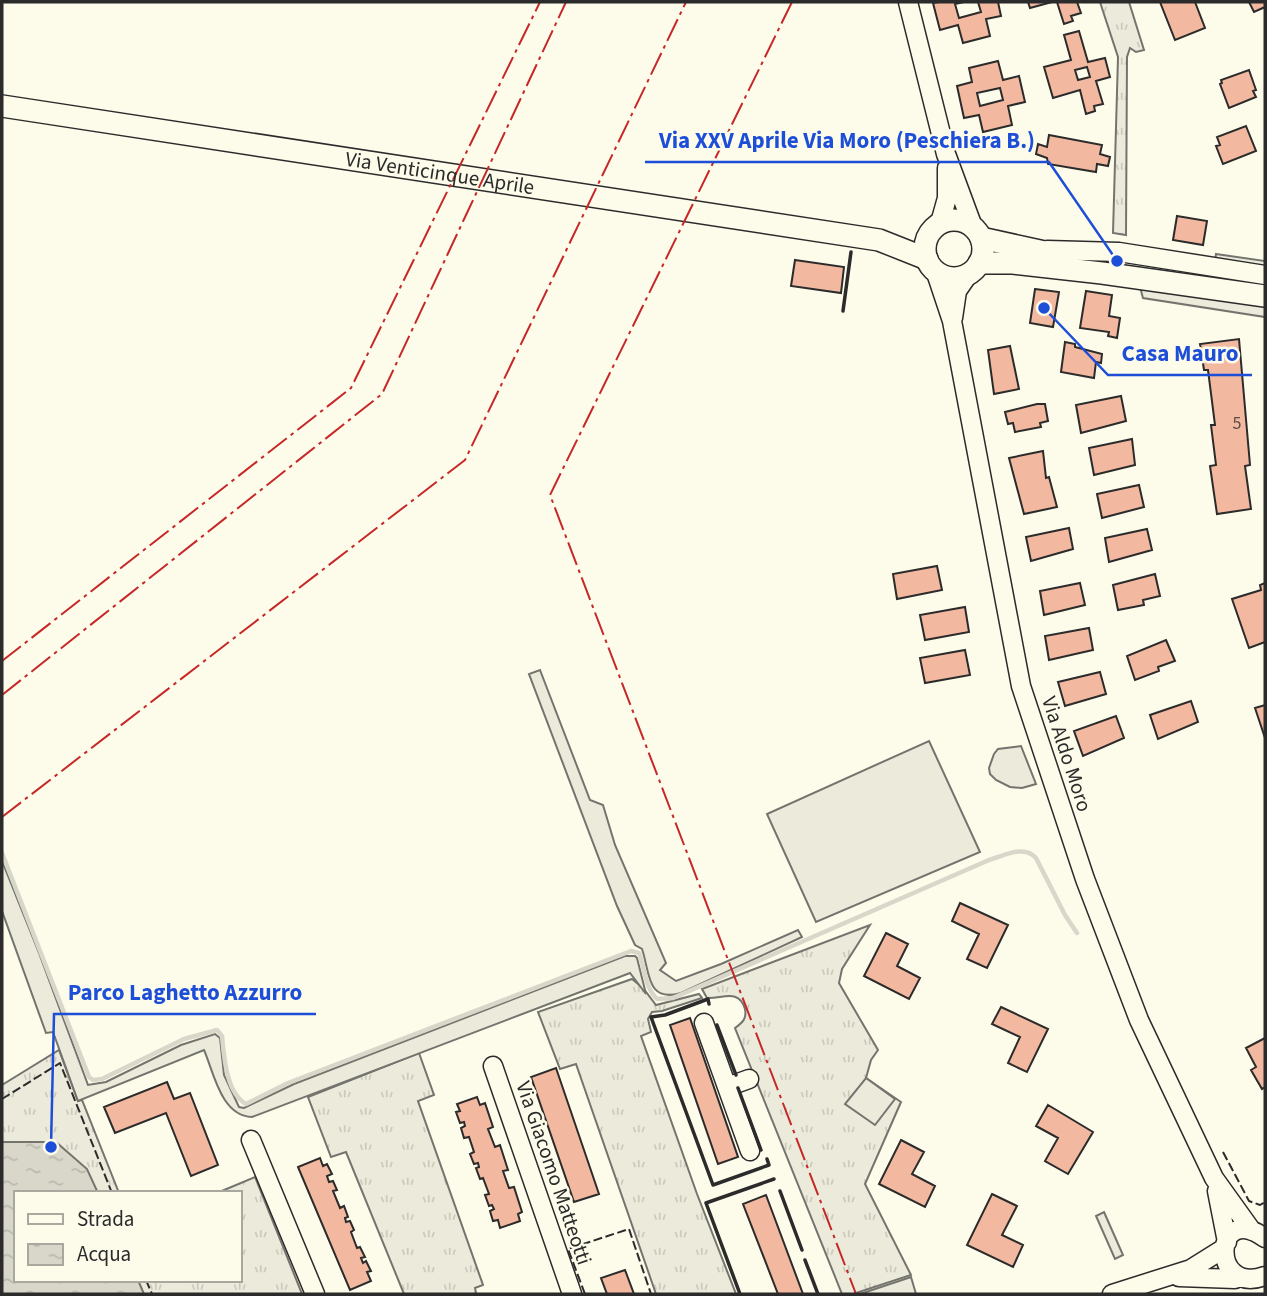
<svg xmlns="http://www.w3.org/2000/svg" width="1267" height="1296" viewBox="0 0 1267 1296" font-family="'Source Sans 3',sans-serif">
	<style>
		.grass { fill: url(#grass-tufts); stroke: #74746e; stroke-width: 2 }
		.garden { fill: #ecebdb; stroke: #74746e; stroke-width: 2 }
		.parking { fill: #eceadb; stroke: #74746e; stroke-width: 2 }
		.water { fill: url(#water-ripples); stroke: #74746e; stroke-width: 2 }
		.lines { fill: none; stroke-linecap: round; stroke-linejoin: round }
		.stream { stroke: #d8d7c9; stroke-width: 4.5 }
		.building { fill: #f2b8a0; stroke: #2b2b2b; stroke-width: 2; fill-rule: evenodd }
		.minor-casing { stroke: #2b2b2b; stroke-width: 21 }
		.major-casing { stroke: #2b2b2b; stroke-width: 24 }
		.minor { stroke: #fdfbea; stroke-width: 18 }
		.major { stroke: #fdfbea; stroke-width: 21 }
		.fence { stroke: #2b2b2b; stroke-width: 2; stroke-dasharray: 9 3.5; stroke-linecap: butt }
		.wall { stroke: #2b2b2b; stroke-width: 3.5 }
		.power { stroke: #c62828; stroke-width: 2; stroke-dasharray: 24 5 3.5 5; stroke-linecap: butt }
		.labels { text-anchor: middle; stroke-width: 5; stroke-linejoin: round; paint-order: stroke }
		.number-label { font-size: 18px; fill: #5d4e48 }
		.street-label { font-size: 21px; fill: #2b2b2b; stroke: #fdfbea }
		.leader { fill: none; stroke: #1d4ed8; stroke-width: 2.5 }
		.callout-dot { fill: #1d4ed8; stroke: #fdfbea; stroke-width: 2.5 }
		.callout-label { font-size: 23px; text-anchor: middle; font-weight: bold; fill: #1d4ed8; stroke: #fdfbea; stroke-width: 5; stroke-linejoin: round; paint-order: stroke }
	</style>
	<defs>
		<pattern id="grass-tufts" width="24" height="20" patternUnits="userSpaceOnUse" patternTransform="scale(1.75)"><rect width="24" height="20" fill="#ecebdb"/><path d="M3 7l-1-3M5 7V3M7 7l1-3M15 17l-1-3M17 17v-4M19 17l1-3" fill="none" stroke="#cbcabc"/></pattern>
		<pattern id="water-ripples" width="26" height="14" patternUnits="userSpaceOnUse" patternTransform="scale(1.75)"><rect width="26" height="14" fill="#d8d7c9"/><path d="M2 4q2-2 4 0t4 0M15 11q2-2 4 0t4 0" fill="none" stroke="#bab9ad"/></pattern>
	</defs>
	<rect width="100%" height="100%" fill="#fdfbea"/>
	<path class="grass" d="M1100,2H1129L1144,50L1136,52L1130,48L1127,57L1126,235L1113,233L1118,57Z
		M870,925L842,969L839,983L878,1050L871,1060L866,1078L901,1102L865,1184L911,1275L853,1294H842L735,1028C742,1023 747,1019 745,1009C739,988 722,999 707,998L702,989Z
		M632,979L643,988L656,1005L699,994L702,998L662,1011L652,1012L648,1019L651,1032L641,1036L697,1194L736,1294H656L576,1064L560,1069L538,1012Z
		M59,1050L78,1101L82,1100L119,1193H16V1280H240V1193H217L255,1177L302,1294H2V1085Z
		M419,1053L434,1095L418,1101L483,1285L475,1288L476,1293L474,1294H404L346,1152L331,1157L308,1097Z"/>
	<path class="garden" d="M540,670L590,800L603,805L615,845L666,963L660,970L676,981L721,964L798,930L802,937L681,993C646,1003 650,972 642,949L635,945L617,906L529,674Z
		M929,741L980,852L816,922L767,814Z
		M2,861L39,953L88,1085L106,1082L181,1045L215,1034L220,1038L224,1075L239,1107L244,1108L294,1084L625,956H635L637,958L646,994L630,973L252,1117C221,1116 214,1073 204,1050L78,1101L53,1032L46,1033L2,911Z"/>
	<path class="parking" d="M1216,254L1265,261V269L1215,262Z
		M1140,287L1265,306V317L1143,298Z
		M1021,746L1036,784L1022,788L1010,787L996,780L990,774L989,768L994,754L998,749Z
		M866,1078L895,1099L875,1125L845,1104Z
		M1104,1212L1123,1255L1115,1259L1096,1216Z
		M911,1277L916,1294H860Z"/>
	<path class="water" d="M2,1142H56L87,1169L98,1193H16V1280H138L144,1294H2Z"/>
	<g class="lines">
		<path class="stream" d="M2,853L89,1077L93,1080L102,1079L184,1039L217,1030L222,1036C224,1056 226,1093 246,1104L288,1083L631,951L639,953C645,968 644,986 657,999L673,998L989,860C1004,856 1024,844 1036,858L1065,915L1077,933"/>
	</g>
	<path class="building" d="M939,2H964L955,4L959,18L981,12L978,2H998L1001,16L986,19L990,36L963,43L958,25L940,30L933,3Z
		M1028,2H1052L1030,8Z
		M1057,2H1077L1081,13L1071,16L1073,21L1064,24Z
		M1160,2H1195L1205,28L1175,40Z
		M1249,2H1265V7L1254,12Z
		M1079,31L1088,62L1105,58L1110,77L1096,81L1103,104L1094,106L1095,111L1086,114L1080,90L1053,98L1044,67L1071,60L1064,35ZM1087,67L1090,77L1078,80L1075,70Z
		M998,61L1003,80L1019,76L1025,102L1008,106L1012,125L983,132L979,115L964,118L957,86L972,82L969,68ZM1000,88L1003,100L980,106L977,93Z
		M1249,70L1256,90L1253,91L1256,97L1229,108L1220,84L1222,83L1221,80Z
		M1246,126L1256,151L1223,164L1216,146L1220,145L1217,137Z
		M1049,135L1102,145L1100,154L1110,157L1108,166L1097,164L1096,172L1048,164L1047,158L1036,154L1038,144L1047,147Z
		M1177,216L1207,221L1203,245L1173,240Z
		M795,260L844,267L841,293L791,286Z
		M1035,289L1059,292L1053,327L1030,323Z
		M1086,291L1112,295L1109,316L1120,318L1117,338L1108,336L1109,332L1080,328Z
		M1239,339L1250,465L1245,466L1251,509L1217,514L1210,466L1216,465L1211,425H1215L1208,370H1204L1200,344Z
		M1065,342L1075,344V347L1102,354L1101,363L1096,362L1094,378L1061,372Z
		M1010,346L1019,389L994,394L988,350Z
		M1121,396L1126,421L1081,433L1076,405Z
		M1037,404H1045L1048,421L1040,423L1041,427L1015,432L1013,423L1008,424L1005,412Z
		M1132,439L1135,465L1094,475L1089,448Z
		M1043,451L1046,478L1049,477L1057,507L1024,514L1009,458Z
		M1139,485L1144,507L1102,518L1097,494Z
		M1069,528L1073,549L1031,561L1026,537Z
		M1147,529L1152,550L1109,562L1105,538Z
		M937,566L942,590L897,599L893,574Z
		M1155,574L1160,596L1143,600L1144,605L1118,610L1113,585Z
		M1080,583L1085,605L1044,615L1040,591Z
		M1265,583V642L1249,648L1232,599L1261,590L1260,585Z
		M965,607L969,632L925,640L920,615Z
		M1089,628L1093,650L1049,660L1045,636Z
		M1166,640L1175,661L1158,667L1159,671L1135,680L1127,656Z
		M965,650L970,675L925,683L920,658Z
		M1100,672L1106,694L1065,706L1058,682Z
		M1191,701L1198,722L1158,739L1150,715Z
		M1265,705V738L1255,708Z
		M1116,716L1124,738L1083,756L1074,731Z
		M960,903L1008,925L987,968L967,959L979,934L952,921Z
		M886,933L908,944L897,966L920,978L909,999L864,976Z
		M1001,1007L1048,1029L1027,1072L1008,1063L1020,1037L992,1024Z
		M690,1018L738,1157L718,1164L670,1025Z
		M1265,1038V1087L1262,1089L1251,1070L1256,1067L1246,1048Z
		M556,1068L599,1194L574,1202L531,1077Z
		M167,1082L174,1099L190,1093L218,1165L191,1176L166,1113L115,1133L104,1107Z
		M477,1097L480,1105L485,1103L493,1127L488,1129L495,1147L500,1145L508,1170L503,1171L509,1188L514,1187L522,1212L518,1214L520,1221L500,1228L498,1220L493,1221L490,1211L494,1209L492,1205L489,1206L485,1195L489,1194L483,1178L480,1179L476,1168L479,1167L478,1163L474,1164L470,1154L474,1152L469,1137L464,1138L461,1128L465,1126L464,1122L460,1123L456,1112L460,1111L457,1104Z
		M1048,1105L1093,1132L1068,1174L1045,1161L1058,1138L1036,1126Z
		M901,1140L924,1152L912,1174L935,1186L925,1207L879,1184Z
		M320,1158L323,1166L327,1164L332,1174L327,1176L329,1182L333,1181L337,1190L333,1191L340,1208L344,1206L348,1217L345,1218L346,1222L350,1221L354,1230L351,1232L357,1248L360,1247L365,1257L361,1258L363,1263L366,1261L371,1271L367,1272L371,1281L350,1290L298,1167Z
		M992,1194L1017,1206L1002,1235L1023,1245L1013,1267L967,1245Z
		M766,1195L803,1294H778L743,1204Z
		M625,1270L634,1294H607L601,1278Z"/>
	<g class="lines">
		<g class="minor-casing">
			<path id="minor" d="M908,2L946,154L973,227
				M940,223L947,198V168
				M1047,250L1119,252L1265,275
				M935,270L952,321L1021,686L1085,879L1139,1020L1214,1178L1252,1231
				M953,318L957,291L970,272
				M704,1023L750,1151
				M493,1066L572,1294
				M727,1087L749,1079
				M251,1140L315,1294
				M1217,1191L1227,1242
				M1265,1238C1213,1200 1209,1296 1265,1276
				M1179,1277L1235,1279
				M1112,1294L1191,1269L1223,1249"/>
		</g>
		<g class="major-casing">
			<g id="major">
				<path id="s1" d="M2,106L879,240L927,259"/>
				<circle cx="954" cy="249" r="29"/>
				<path d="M981,238L1040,251L1067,260"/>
				<path d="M979,263H1013L1102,273L1265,296"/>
			</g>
		</g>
		<use href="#minor" class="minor"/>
		<use href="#major" class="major"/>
		<path class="fence" d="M2,1099L60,1063L112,1193
			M1223,1152L1249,1201L1260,1205L1265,1202
			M146,1280L152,1294
			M585,1294L568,1249L629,1229L651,1294"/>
		<path class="wall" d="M843,311L851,252
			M709,1004L708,999L665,1015L651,1017L713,1185L769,1165L767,1159
			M717,1025L736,1075
			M738,1088L761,1150
			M780,1191L802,1250
			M805,1260L818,1294
			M740,1294L706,1203L774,1179"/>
		<path class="power" d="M792,2L550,495L856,1294
			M2,661L351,388L540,2
			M2,695L382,394L566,2
			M2,817L465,460L686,2"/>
	</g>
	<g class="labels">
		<g class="number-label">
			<text x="1237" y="429">5</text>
		</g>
		<g class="street-label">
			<text dy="7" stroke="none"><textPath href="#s1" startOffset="443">Via Venticinque Aprile</textPath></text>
			<text transform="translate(1067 754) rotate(72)" y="7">Via Aldo Moro</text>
			<text transform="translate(554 1173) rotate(71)" y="7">Via Giacomo Matteotti</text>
		</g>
	</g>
	<path class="leader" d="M1117 261L1049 162H645M1044 308L1108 375H1252M51 1147L54 1014H316"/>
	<g class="callout-dot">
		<circle cx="1117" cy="261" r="7"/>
		<circle cx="1044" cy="308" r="7"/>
		<circle cx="51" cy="1147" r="7"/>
	</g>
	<g class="callout-label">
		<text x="847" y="148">Via XXV Aprile Via Moro (Peschiera B.)</text>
		<text x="1180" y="361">Casa Mauro</text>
		<text x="185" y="1000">Parco Laghetto Azzurro</text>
	</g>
	<rect width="1267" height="1296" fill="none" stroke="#2b2b2b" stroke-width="7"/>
	<rect x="14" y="1191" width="228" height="91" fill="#fdfbea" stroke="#a9a89e" stroke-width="2"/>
	<rect x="28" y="1214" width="35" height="10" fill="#fdfbea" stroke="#a9a89e" stroke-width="2"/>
	<text x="77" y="1226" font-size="21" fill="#2b2b2b">Strada</text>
	<rect x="28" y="1244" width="35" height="21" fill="url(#water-ripples)" stroke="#a9a89e" stroke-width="2"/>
	<text x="77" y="1261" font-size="21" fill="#2b2b2b">Acqua</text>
</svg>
